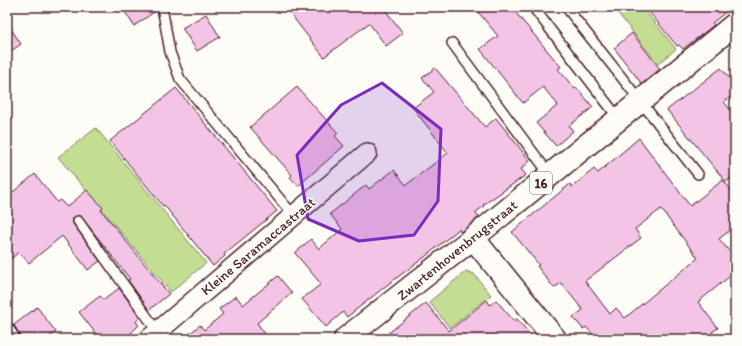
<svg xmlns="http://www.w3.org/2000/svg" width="742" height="346" viewBox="0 0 742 346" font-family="Itim,sans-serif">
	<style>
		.green { fill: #c3dd93; stroke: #867e5f }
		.building { fill: #f4c4e7; stroke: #4a1f2b; fill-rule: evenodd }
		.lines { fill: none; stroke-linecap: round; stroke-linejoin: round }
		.service-casing { stroke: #4a1f2b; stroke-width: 12 }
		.minor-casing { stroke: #4a1f2b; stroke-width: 22 }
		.secondary-casing { stroke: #4a1f2b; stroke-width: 25 }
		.primary-casing { stroke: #4a1f2b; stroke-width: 25 }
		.service { stroke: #fdfcf7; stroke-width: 9 }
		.minor { stroke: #fdfcf7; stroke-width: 19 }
		.secondary { stroke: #fdfcf7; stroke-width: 22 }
		.primary { stroke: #fdfcf7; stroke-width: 22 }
		.marked { fill: #7b2cbf; fill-opacity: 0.2; stroke: #7b2cbf; stroke-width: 3; stroke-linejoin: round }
		.labels { text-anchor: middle; stroke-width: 3; stroke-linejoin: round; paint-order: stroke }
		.shield { fill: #fdfcf7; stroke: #806168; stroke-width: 1 }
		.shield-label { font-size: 13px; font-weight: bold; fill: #4a1f2b }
		.street-label { font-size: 14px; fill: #4a1f2b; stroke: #fdfcf7 }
	</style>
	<rect width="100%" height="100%" fill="#fdfcf7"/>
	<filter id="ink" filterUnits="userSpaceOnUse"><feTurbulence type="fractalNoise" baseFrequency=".025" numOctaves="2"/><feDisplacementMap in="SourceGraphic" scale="8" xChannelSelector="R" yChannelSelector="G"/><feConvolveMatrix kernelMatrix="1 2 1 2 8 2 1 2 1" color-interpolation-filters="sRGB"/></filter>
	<g filter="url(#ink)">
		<path class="green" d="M613,7H642L676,49L658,64Z
			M96,128L206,263L171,292L58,157Z
			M466,271L474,274L491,295L450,328L429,302Z"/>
		<path class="building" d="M122,7H156L157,10L134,26Z
			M285,7H383L403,33L386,46L369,23L324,57Z
			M474,7H511L561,67L558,69L575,89L577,88L593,107L569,126L573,131L556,146L536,123L558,105L543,87L523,103L480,49L498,36Z
			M645,7H732L712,23L714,25L683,49L679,45L677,46Z
			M206,14L220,37L197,51L182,28Z
			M7,23L21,44L7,54Z
			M632,33L660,69L642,84L614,48Z
			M435,68L485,127L496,118L530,161L521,169L526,175L483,205L484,206L475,213L479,217L461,232L459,229L426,256L387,285L347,317L343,312L326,327L302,299L321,284L295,253L311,239L319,249L342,229L330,214L366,185L369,189L394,170L406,185L448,153L413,108L434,92L422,78Z
			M721,68L735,85V93L724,102L735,115V175L726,182L667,110Z
			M297,87L338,133L335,136L344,146L298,186L290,177L292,175L250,127Z
			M176,88L277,211L224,254L225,256L213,266L164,205L163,206L110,141Z
			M639,138L690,206L723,180L735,195V226L719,239L735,258V272L698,302L718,328L712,332L718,339H597L586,327L583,329L573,317L583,310L561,283L554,288L537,266L539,265L512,232L570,184L572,187L594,169L598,173ZM661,209L698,258L625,318L616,308L610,314L585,281L641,238L635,229Z
			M35,174L57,202L60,200L67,207L87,190L103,208L101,210L169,294L149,310L128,280L130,279L80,215L73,218V224L100,261L88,270L62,236L29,263L19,252L7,262V197Z
			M278,276L292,293L257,323L269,339H183L200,325L204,330L223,314L219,309L236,296L243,305Z
			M119,288L140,317L136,322L139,325L125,339H100L79,312L100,296L104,300Z
			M487,300L490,305L496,300L514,321L517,319L534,339H381L426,303L449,331Z
			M37,307L56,332L47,339H22L14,325Z"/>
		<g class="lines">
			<g class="service-casing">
				<path id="service" d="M162,7L170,52L180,79L294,216
					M533,7L619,119
					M566,7L698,174
					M452,43L550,175
					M78,221L158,332
					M7,326L16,339"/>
			</g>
			<g class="minor-casing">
				<path id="minor" d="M149,339L367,153"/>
			</g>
			<g class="secondary-casing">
				<path id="secondary" d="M473,238L555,339"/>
			</g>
			<g class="primary-casing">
				<path id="primary" d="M345,339L473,238L735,24"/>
			</g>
			<use href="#service" class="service"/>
			<use href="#minor" class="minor"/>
			<use href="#secondary" class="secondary"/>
			<use href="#primary" class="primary"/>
		</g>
	</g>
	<path class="marked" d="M382,83L441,129L438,201L414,235L359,241L308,219L297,155L341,105Z"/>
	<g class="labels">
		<rect class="shield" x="530" y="172" width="22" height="22" rx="3"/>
		<g class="shield-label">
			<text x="541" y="188">16</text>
		</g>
		<g class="street-label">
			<text transform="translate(258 246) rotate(-40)" y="5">Kleine Saramaccastraat</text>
			<text transform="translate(457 250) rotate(-39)" y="5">Zwartenhovenbrugstraat</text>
		</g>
	</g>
	<rect width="742" height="346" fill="none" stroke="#fdfcf7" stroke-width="24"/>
	<rect x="12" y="12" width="718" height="322" fill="none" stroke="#4a1f2b" stroke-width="1.5" filter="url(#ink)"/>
</svg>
